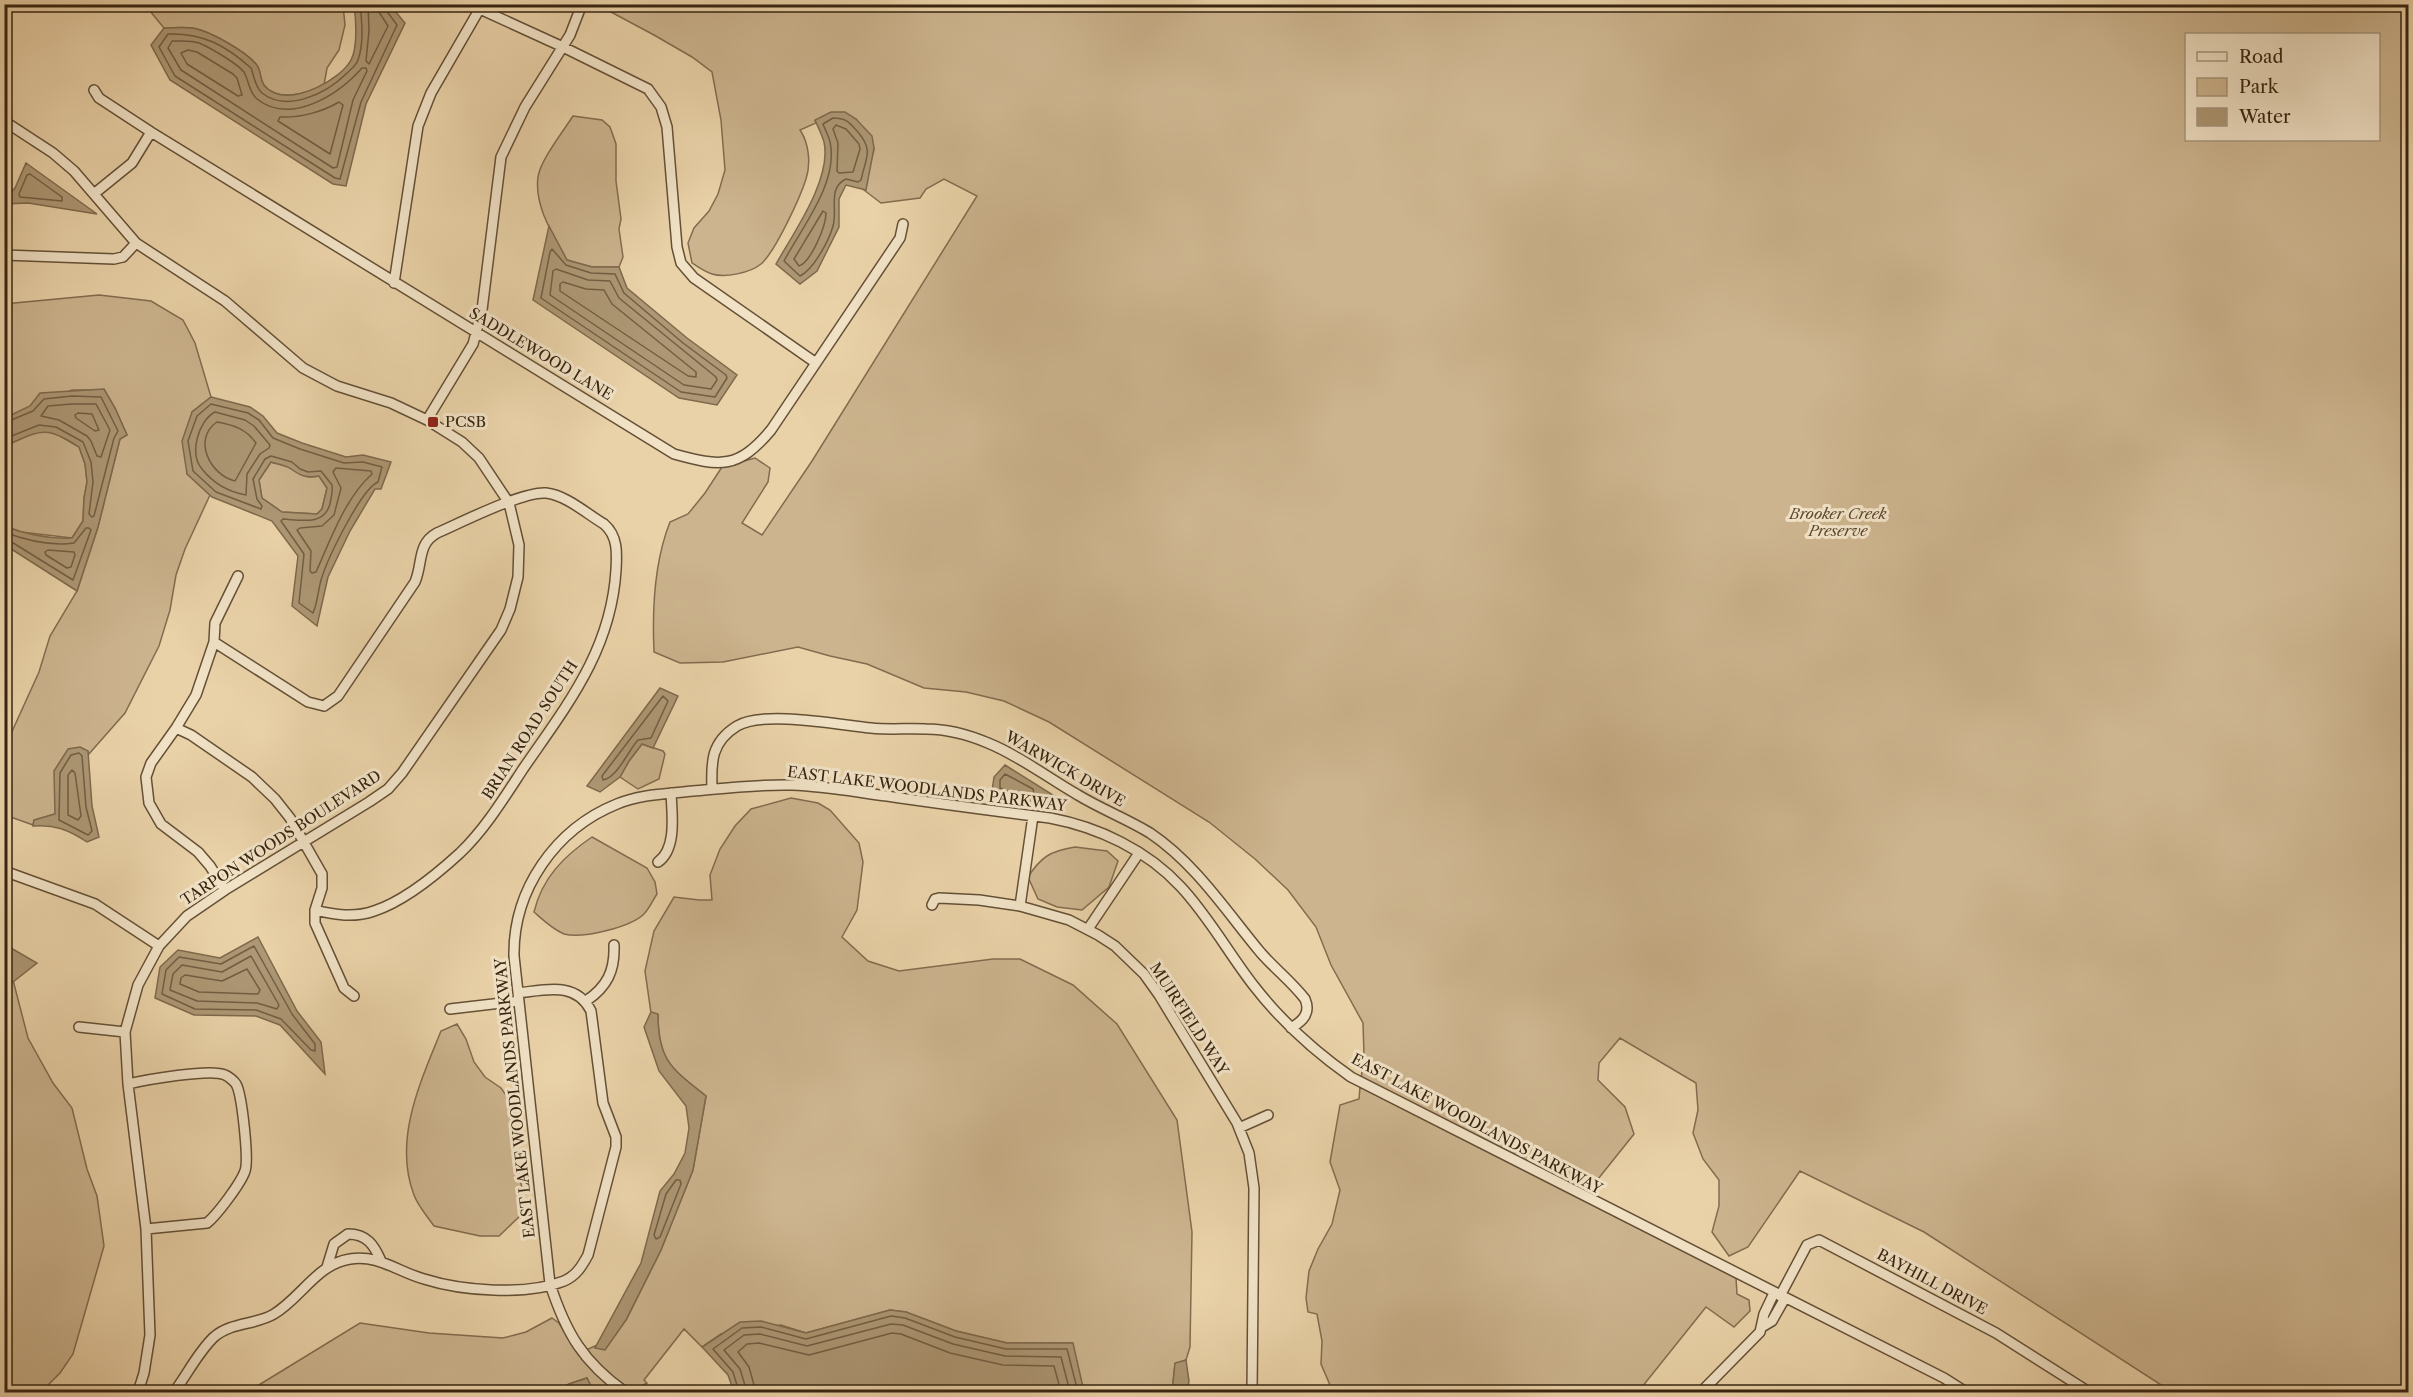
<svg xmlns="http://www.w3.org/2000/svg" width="2413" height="1397" viewBox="0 0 2413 1397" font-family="'Libre Caslon Text',serif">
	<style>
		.green { fill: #ccb48e; stroke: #826c4f; stroke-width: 1.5; fill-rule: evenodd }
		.water { fill: #ad9774; stroke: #7e694c; stroke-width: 1.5; fill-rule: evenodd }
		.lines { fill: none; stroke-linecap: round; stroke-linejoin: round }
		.shore { stroke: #725e42; stroke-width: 1.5 }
		.stream { stroke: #7e694c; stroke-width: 2 }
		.minor-casing { stroke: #645036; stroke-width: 12 }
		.minor { stroke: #f1e2c6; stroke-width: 9 }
		.poi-dot { fill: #8f2418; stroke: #f1e2c6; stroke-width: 2 }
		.labels { text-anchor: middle; stroke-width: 6; stroke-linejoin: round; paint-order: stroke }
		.street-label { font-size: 15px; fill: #372410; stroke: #f1e2c6 }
		.poi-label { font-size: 15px; fill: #372410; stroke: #f1e2c6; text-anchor: start }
		.park-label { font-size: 15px; font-style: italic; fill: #5c4830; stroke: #f1e2c6 }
	</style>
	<rect width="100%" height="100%" fill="#ead2a8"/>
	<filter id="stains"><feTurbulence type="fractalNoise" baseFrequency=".00333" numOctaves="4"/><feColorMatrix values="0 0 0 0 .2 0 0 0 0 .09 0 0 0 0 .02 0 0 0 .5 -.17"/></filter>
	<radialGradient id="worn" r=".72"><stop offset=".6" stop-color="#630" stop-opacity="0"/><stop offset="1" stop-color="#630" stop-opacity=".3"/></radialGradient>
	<path class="green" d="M596,4L2408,5V1392H2172L1924,1232L1800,1171L1748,1247L1729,1256L1712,1232L1719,1206V1180L1703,1159L1693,1133L1698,1110L1696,1083L1620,1038L1599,1063L1598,1080L1625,1107L1634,1134L1586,1194L1361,1079L1364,1056L1363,1023L1331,965L1316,927L1288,890L1255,859L1209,822L1049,722L1004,701L966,692L924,688L867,664L830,656L798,647L723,662L680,663L654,652C652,608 654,562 670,522L688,514L705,493L722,467L755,458L770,468L768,482L742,523L762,535L812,461L977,196L944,179L926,189L920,198L881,203L864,190L874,149L856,119L815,121L816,123L800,130C809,143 811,164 806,179C800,198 775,252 761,264C750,273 725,278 712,274C705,272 698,267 692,263L688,243L694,228L709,211L718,194L725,170L721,120L712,72L692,57L654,35ZM2186,34H2378V140H2186Z
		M145,5H343L345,25L339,50L327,68L324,85C309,93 276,103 264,85C260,79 260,69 256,64C245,51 209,30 192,28C183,27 173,28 164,28Z
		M573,116L602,120L610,127L616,144V181L621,219L619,229L623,257L619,267H592L567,260C553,235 534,206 538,177C540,161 564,130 573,116Z
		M99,295L151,301L183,320L195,343L211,397L192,412L187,474L210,495L185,549L176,575L170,610L159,646L125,713L88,755V751L55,814L34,820L33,825L5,815V747L39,672L50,636L77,591L98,527L120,439L127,435L115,408L104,390H72L5,418L4,304Z
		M39,431L53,432L79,447L85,464L87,482L84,498L83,521L72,538L21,532L5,526L4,446Z
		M271,462C277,464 285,465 291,468C301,475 305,479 319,476L327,488L322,509L317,514L282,512L262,498L259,480Z
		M642,744L663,751L665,754L659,779L638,789L620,777L629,761Z
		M791,798L818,803L830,810L859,843L863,862L857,910L842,937L868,961L899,971L993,959H1020L1073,985L1117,1024L1177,1120L1192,1232L1190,1347L1186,1360L1175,1364L1172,1392H1084L1072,1343H1007L956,1331L906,1312L890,1310L806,1333L781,1325L721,1334L702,1347L684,1329L644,1380L647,1383L631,1392L615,1381L586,1350L597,1345L596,1347L626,1320L661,1250L693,1170L706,1096C672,1069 658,1061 658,1015L651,1013L645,971L654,931L674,897L699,900H712L710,875L720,849L735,826L751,809Z
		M592,837L647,868L655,882L657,894C653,900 649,909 644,914C631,927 582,939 564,934C552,929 543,920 534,912C542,878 564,856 592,837Z
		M1075,847L1107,851L1118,861L1109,887L1082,910L1057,907L1038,899L1028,877C1041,857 1050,851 1075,847Z
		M4,971L13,980L28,1038L53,1083L72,1108L87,1169L97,1196L104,1246L73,1354L60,1373L41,1392H5Z
		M457,1024L466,1039L474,1062L485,1077L501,1088L514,1107L511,1137L522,1188L521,1215L499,1236H480L434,1226C427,1216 418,1206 414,1195C393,1140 420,1083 441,1031Z
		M1360,1087L1736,1278L1737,1294L1749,1300L1750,1311L1734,1327L1706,1307L1638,1392H1333L1321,1364L1322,1341L1317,1314L1308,1312L1306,1298L1309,1271L1318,1249L1332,1224L1340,1190L1330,1162L1340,1105L1359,1099Z
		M552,1318L559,1323L578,1354L619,1392H588L590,1384L587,1378L569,1384L554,1392H238L254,1388L360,1323L429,1333L503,1338L526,1332Z"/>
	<path class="water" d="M354,5H390L405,23L366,104L346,186L333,184L170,80L151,45L164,28C173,28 183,27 192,28C208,30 245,51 256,64C265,75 255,84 275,93C297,102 340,80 351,60C358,47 356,19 354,5Z
		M831,112H845L856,119L872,136L874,148L866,190L846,185L839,199V227L817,271L800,284L776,264C794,232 832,179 824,142C822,135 818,127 815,120Z
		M26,163L97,214L28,203L5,204V198L15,188Z
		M549,226L567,260L592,267H619L627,288L687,338L737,375L717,405L679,398L533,300Z
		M104,389L115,408L127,435L120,439L98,527L77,591L5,545L4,526C25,534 50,539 72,538L83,521L84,498L87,482L85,464L79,447C45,424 39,431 5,446V418L30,406L40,393Z
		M211,397L250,407L263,416L277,433L302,443L346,457L363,455L391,462L381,489H375L350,531L328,577L317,626L292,606L298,556L272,521L212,497L187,474L182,441L192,412ZM271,462C277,464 286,465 291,469C301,476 306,478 319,476L327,488L322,509L317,514L282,512L262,498L259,480Z
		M660,688L678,696L653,748L642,744L629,761L620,777L600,792L587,786Z
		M80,747L88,751L92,806L99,837L87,842C69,830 54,824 33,826L34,820L55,814L54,771L68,749Z
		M1005,765L1064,802L1017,801L992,791L994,777Z
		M258,937L297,1011L321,1042L325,1074L280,1025L256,1016L194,1015L155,998L160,967L178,950L220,958Z
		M4,944L37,963L13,982L5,971Z
		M651,1012L658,1014C658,1061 672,1069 706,1096L693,1170L661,1250L626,1320L605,1350L595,1348L641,1263L660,1191L674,1174L685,1153L689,1128L686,1106L659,1071L644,1027Z
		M890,1310L906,1312L956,1331L1007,1343H1073L1084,1392H734L728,1375L702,1347L740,1322L761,1321L806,1333Z
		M1186,1360L1189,1381L1187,1392H1172L1175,1363Z
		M587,1378L590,1384L588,1392H554L569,1384Z"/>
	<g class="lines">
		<path class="shore" d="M360,4C362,22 364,43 358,60C356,66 350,70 346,74C327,93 287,113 262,93C255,87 254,76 251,68C225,45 203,33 168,34L159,47L175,76L335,178L340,179L361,102L397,25L386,10L385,4
			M368,4L369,31L366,61L369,64L388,26L379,12L378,4
			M172,41C181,41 191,40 199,43C209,47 242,66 245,74C249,82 249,92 257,99C291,126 339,94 362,68H366L367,71L353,100L337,167L333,168L181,70L168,48Z
			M188,50L197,52L233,74L237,78L242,95L238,96L187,64L181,53Z
			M339,102L343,105L330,154L278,121L280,117C300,118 322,112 339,102Z
			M833,118C846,118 849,122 857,131C874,150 866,157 861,180L858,182L846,179C827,188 838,210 833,226C829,241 813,270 800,276L784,261C802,227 839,182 830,142C829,136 825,130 823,124Z
			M836,125L846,129L859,144L860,149L853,172L839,173L837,171L838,143L833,129Z
			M30,174L62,197V201L20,197L19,194L27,175Z
			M823,211L826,213C826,226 811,262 799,266L794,259Z
			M552,249L566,265L591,273L615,274L624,293L683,343L726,375L727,378L715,397L681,392L541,298L550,252Z
			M556,269L588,280L610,281L619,298L716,377L717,380L711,389L684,385L550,295L553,271Z
			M563,282L586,289L604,290L612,304L696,372V377L688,376L560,291V284Z
			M72,404H96L110,430L101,457L97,456L91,441L87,436L59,420L41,416L48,406Z
			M211,404L248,413L259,420L273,438L300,449L344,463L363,462L382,467L378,482C361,489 328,558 322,577C318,588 318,602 313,613L299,603L304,554L281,521L283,519C301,520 324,526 330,504C331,498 333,492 332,485L321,471L308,472L300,469L292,462L271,456L265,459L253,479L257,499L262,506L261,509L216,492L193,471L188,441L197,416Z
			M215,412L245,420L254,426L270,445L269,448L260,454L247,474L246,495C229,492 213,483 202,469C189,454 198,421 215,412Z
			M78,413L92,414L99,430L95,431L76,418L75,415Z
			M217,422C234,425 246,429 256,443L235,481C210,475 192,439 217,422Z
			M4,423L33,411L44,399L72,396L101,397L118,431L114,438L94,516L92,517L89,514L93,482L91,462L83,442L56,427L39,425L4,439
			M336,468L371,471L372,474C345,498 331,539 316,572L312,573L310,571L311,551L297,530L300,528L322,526L334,515L341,488L333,472Z
			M4,532C25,540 52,546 74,543L86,528H89L91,530L73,580L10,541L4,540
			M48,550L74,552L75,555L71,567L67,568L46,555L45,552Z
			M663,696L668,701L651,738L638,740C628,751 617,778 603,780L602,776Z
			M79,753L82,756L86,807L92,831L88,835L59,820L60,773L71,755Z
			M72,770L75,773L81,816L78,820L68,815V775Z
			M1005,774L1033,789L1034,794L1018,795L1000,788V780Z
			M254,946L292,1014L315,1044V1051L311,1050L281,1019L256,1010L195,1009L162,994L166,970L179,957L221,964Z
			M251,956L279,1005L277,1009L257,1003L197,1001L170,990L173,974L182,965L222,972Z
			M247,969L260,990L258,994L199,992L180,984L181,978L185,975L222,981Z
			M676,1180H680L681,1184L660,1237L656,1239L654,1235L666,1194Z
			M739,1392L733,1372L713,1349L742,1328L761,1327L806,1339L891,1316L905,1318L955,1337L1006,1349H1067L1078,1392
			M747,1392L740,1369L724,1350L744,1335L760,1334L807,1346L891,1324L903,1325L953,1344L1005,1356L1061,1357L1070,1392
			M756,1392L749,1367L738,1352L747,1344L759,1343L809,1355L892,1333L901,1334L950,1353L1003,1365L1054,1366L1061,1392"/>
		<path class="stream" d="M4,1198L9,1212L5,1223L8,1229L4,1266
			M4,1319L11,1329L4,1340
			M4,1381L7,1392"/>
		<g class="minor-casing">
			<path id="minor" d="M469,4L563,47L648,89L661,107L667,127L677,247L681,263L694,278L816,363
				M4,29H5
				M94,90L99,98L151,132L674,454C721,467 738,469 771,430L900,238L903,224
				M4,121L53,153L74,171L136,243L225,301L303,368L337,386L391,403L427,420L462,442L479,458L509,503L519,545L518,577L510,609L501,630L402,773L388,789L369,802L225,890L187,916L159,946L138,985L125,1032L128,1084L146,1229L150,1335L144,1373L138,1392
				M95,193L132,163L151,132
				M4,255L114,259L123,257L136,243
				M394,283L418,126L431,93L479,10
				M427,420L473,344L482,310L501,157L525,107L570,35L582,4
				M214,642L308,702L324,706L338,696L415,582C423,563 417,544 437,533C460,523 523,491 546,493C566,495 587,514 604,524C618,536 617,553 616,570C611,651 567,705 523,769C504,798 485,829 460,853C436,875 405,901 374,911C354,918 335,915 315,910
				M176,728L191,735L252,777L275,799L290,818L322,874V888L315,910V923L344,988L354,996
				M712,789C711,762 711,742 737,726C763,710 840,725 871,728C889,730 908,728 926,729C946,729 969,735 988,743C1020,756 1048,778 1078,795C1101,809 1127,819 1150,833C1196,864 1226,911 1261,953C1275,969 1292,982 1305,999C1311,1013 1303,1021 1291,1028
				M658,862C677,849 672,814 671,793
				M4,871L95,904L159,946
				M225,890L210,866L198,852L161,824L149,803L146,777L151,763L176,728L196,695L214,642L215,623L238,576
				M932,905L935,899L939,898L979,900L1020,906L1069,920L1098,935L1115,946L1144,974L1159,995L1237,1123L1249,1153L1254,1188L1252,1392
				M1020,906L1033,816
				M1088,929L1139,853
				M586,1001C607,987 615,971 614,945
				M450,1009L519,1001
				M79,1027L125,1032
				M128,1084C145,1080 211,1068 225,1075C228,1076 234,1081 236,1084C242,1094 249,1160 245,1171C241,1183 217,1215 207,1223L146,1229
				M1239,1128L1268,1115
				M327,1267L334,1244L348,1234C367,1234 374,1245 381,1261
				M1780,1296L1807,1245L1819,1240L1996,1333L2089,1392
				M1762,1327L1772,1321L1785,1298
				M174,1392C187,1375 198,1352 214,1337C231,1322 256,1325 274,1314C301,1298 317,1264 350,1259C378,1254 398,1272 424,1279C462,1291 526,1296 564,1281C576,1276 582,1266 588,1255L616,1147V1137L603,1103L591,1011C576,981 546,990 518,993
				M625,1392C583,1362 566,1333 550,1284L514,956C513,890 555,829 617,804C641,794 667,794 693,791C726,788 759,784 792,785C824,786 856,792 887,796C941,804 995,811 1050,818C1098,827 1147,850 1181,887C1209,917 1229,954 1254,986C1282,1022 1314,1051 1351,1077L1944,1378L1966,1392
				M1701,1392L1760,1332L1764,1314L1774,1293"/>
		</g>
		<use href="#minor" class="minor"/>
	</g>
	<rect class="poi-dot" x="427" y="416" width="12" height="12" rx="3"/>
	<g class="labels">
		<g class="street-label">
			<text transform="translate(541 354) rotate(31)" y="5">SADDLEWOOD LANE</text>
			<text transform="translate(530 730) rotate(-57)" y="5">BRIAN ROAD SOUTH</text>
			<text transform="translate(1065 769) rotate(30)" y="5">WARWICK DRIVE</text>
			<text transform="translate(927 789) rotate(7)" y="5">EAST LAKE WOODLANDS PARKWAY</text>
			<text transform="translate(281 838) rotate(-33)" y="5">TARPON WOODS BOULEVARD</text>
			<text transform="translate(1189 1019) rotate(57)" y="5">MUIRFIELD WAY</text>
			<text transform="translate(515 1098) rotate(-96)" y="5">EAST LAKE WOODLANDS PARKWAY</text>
			<text transform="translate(1477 1124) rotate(28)" y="5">EAST LAKE WOODLANDS PARKWAY</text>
			<text transform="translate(1932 1282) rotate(28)" y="5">BAYHILL DRIVE</text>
		</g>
		<g class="poi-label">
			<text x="445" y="427">PCSB</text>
		</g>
		<g class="park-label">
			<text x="1838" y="519">Brooker Creek<tspan x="1838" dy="17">Preserve</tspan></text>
		</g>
	</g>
	<rect width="2413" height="1397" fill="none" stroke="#ead2a8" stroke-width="24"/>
	<rect x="6" y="6" width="2401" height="1385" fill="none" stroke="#372410" stroke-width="3"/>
	<rect x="12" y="12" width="2389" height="1373" fill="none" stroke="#372410" stroke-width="1.5"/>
	<rect x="2185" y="33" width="195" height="108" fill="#f1e2c6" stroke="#a7967d" stroke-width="1.5"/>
	<rect x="2197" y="52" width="30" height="9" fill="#f1e2c6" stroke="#a7967d" stroke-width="1.5"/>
	<text x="2239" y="63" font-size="18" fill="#372410">Road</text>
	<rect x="2197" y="78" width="30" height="18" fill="#ccb48e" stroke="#a7967d" stroke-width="1.5"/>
	<text x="2239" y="93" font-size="18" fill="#372410">Park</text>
	<rect x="2197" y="108" width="30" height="18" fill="#ad9774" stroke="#a7967d" stroke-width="1.5"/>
	<text x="2239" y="123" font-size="18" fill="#372410">Water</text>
	<rect width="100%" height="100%" filter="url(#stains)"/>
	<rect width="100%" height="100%" fill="url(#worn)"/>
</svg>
